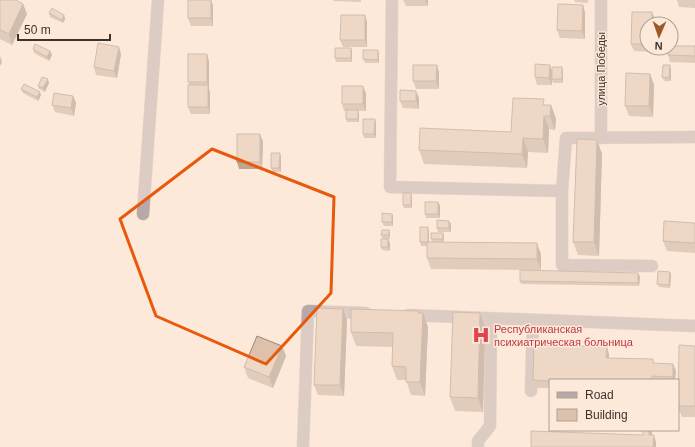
<svg xmlns="http://www.w3.org/2000/svg" width="695" height="447" viewBox="0 0 695 447" font-family="Helvetica,sans-serif">
	<style>
		.lines { fill: none; stroke-linecap: round; stroke-linejoin: round }
		.minor-casing { stroke: #d7c5b7; stroke-width: 13 }
		.minor { stroke: #b7a9a7; stroke-width: 12 }
		.wall { fill: #bfa692 }
		.shaded-wall { fill: #9b8777 }
		.building { fill: #dec1aa; stroke: #9b8777 }
		.marked { fill: none; stroke: #e8590c; stroke-width: 3; stroke-linejoin: round }
		.labels { text-anchor: middle; stroke-width: 3; stroke-linejoin: round; paint-order: stroke }
		.street-label { font-size: 11px; fill: #3d332c; stroke: #fde9da }
		.health-label { font-size: 11px; fill: #be3a42; stroke: #fde9da; text-anchor: start }
	</style>
	<rect width="100%" height="100%" fill="#fde9da"/>
	<g class="lines">
		<g class="minor-casing">
			<path id="minor" d="M392,0L390,187L562,191L566,138L695,137
				M601,138V0
				M562,191V265L652,266
				M143,214L158,0
				M408,315L695,326
				M531,391L533,320
				M303,447L308,311L366,313
				M478,447V441L490,426L491,318"/>
		</g>
		<use href="#minor" class="minor"/>
	</g>
	<path class="wall" d="M0,0L23,4L27,14L12,45L0,39Z
		M333,0H361V2L334,1Z
		M403,0H428V6H406Z
		M574,0H588V3L575,2Z
		M677,0H695V8L679,7Z
		M213,5V26H191L188,18Z
		M583,5L585,13V39L560,38L557,30Z
		M652,12L655,20L647,24V48H654V52L634,51L631,44Z
		M49,13L64,15L65,19L63,23L50,17Z
		M365,15L367,22V47H343L340,40Z
		M695,46V63L670,62L668,55Z
		M351,48L352,51V62H336L335,58Z
		M33,49L50,51L52,55L49,61L34,53Z
		M121,54L117,78L96,75L94,67Z
		M379,54V63H365L363,59Z
		M209,61V89L210,93V114H191L188,107L189,85L188,82Z
		M550,65L552,71H563V83H553L552,80V85H537L535,77Z
		M671,69V81H664L662,77Z
		M439,72V89H416L413,81Z
		M650,74L654,85L653,117L629,116L625,106Z
		M49,83L45,92L39,89L38,86Z
		M21,89L41,95L38,101L23,93Z
		M366,93V111H358L359,114V122H347L346,119V111H344L342,104Z
		M73,96L76,103L74,116L55,112L52,105Z
		M419,98V109L403,108L400,101Z
		M546,105H551L556,119L555,130L549,129L548,153L528,152L527,168L424,164L419,150L511,132Z
		M376,123V138H364L363,134Z
		M597,140L602,154L599,256L578,255L573,242Z
		M263,141L262,169H239L237,162Z
		M281,157V172H272L271,168Z
		M411,193L412,197V208H404L403,205Z
		M438,202L440,206V218H426L425,214Z
		M392,214L393,217V226H384L382,222Z
		M695,223V253L667,251L663,241Z
		M451,224V232H438L437,228Z
		M389,230L390,234V239H383L381,235Z
		M429,231V242H432L431,239L443,233L444,236V243L541,254V270L431,269L427,258V246H421L420,242Z
		M390,243V251L382,250L381,247Z
		M670,272L671,275L670,288L659,287L657,284Z
		M638,273L640,277L639,286L521,284L520,281Z
		M419,313L428,327L425,396L411,395L406,380H397L392,366V347L356,346L351,332Z
		M480,313L485,327L483,412L455,411L450,397Z
		M347,320L344,396L318,395L314,385Z
		M282,346L286,356L273,388L248,378L244,367Z
		M695,346V417H682L678,407V393Z
		M607,347L609,355V358L653,359L654,363L676,371L675,380H550V388H536L533,380Z"/>
	<path class="shaded-wall" d="M211,0L213,5V26L211,18Z
		M425,0H428V6Z
		M23,4L27,14L12,45L9,34Z
		M583,5L585,13V39L582,31Z
		M652,12L655,20V24H652Z
		M64,15L65,19L63,23L62,20Z
		M365,15L367,22V47L365,40Z
		M119,47L121,54L117,78L114,71Z
		M351,48L352,51V62L351,58Z
		M378,50L379,54V63L378,60Z
		M50,51L52,55L49,61L47,57Z
		M207,54L209,61V89L210,93V114L208,107V85L207,82Z
		M0,56L2,62L0,66Z
		M437,65L439,72V89L436,81Z
		M550,65L552,72V85L549,78Z
		M670,65L671,69V81L669,78Z
		M562,67L563,71V83L562,79Z
		M650,74L654,85L653,117L649,106Z
		M48,79L49,83L45,92L43,88Z
		M363,86L366,93V111L363,104Z
		M416,91L419,98V109L416,101Z
		M40,92L41,95L38,101L37,97Z
		M73,96L76,103L74,116L71,108Z
		M551,105L556,119L555,130L550,116Z
		M358,110L359,114V122L358,119Z
		M544,116L549,129L548,153L543,139Z
		M375,119L376,123V138L374,134Z
		M260,134L263,141L262,169L260,162Z
		M523,138L528,152L527,168L522,154Z
		M597,140L602,154L599,256L594,242Z
		M280,153L281,157V172L279,168Z
		M411,193L412,197V208L411,205Z
		M438,202L440,206V218L438,214Z
		M392,214L393,217V226L392,222Z
		M449,221L451,224V232L449,228Z
		M428,227L429,231V246L428,242Z
		M389,230L390,234V239L389,235Z
		M443,233L444,236V243L443,239Z
		M388,239L390,243V251L388,247Z
		M537,243L541,254V270L537,259Z
		M670,272L671,275L670,288L669,285Z
		M638,273L640,277L639,286L638,283Z
		M343,309L347,320L344,396L340,385Z
		M418,311L422,323L423,313L428,327L425,396L420,382Z
		M480,313L485,327L483,412L478,398Z
		M282,346L286,356L273,388L269,377Z
		M607,347L609,355V365L606,358Z
		M673,364L676,371L675,380H674L673,377Z
		M649,430H652V442L649,435Z
		M654,435L656,442V447H653Z"/>
	<path class="building" d="M0,0H16L23,4L9,34L0,30Z
		M188,0H211V18H188Z
		M558,4L583,5L582,31L557,30Z
		M52,8L64,15L62,20L49,13Z
		M632,12H652V24H647V44H631Z
		M341,15H365V40H340Z
		M98,43L119,47L114,71L94,67Z
		M35,44L50,51L47,57L33,49Z
		M671,46H695V56L668,55V48H671Z
		M335,48H351V58H335Z
		M363,50H378V60L363,59Z
		M188,54H207V82H188Z
		M535,64L550,65L549,78L535,77Z
		M413,65H437L436,81H413Z
		M663,65H670L669,78L662,77Z
		M552,67H562V79H552Z
		M626,73L650,74L649,106H625Z
		M42,77L48,79L43,88L38,86Z
		M24,84L40,92L37,97L21,89Z
		M188,85H208V107H188Z
		M342,86H363V104H342Z
		M400,90L416,91V101H400Z
		M54,93L73,96L71,108L52,105Z
		M513,98L544,99L543,105H551L550,116H544L543,139L523,138L522,154L419,150L420,128L511,132Z
		M346,110H358V119H346Z
		M363,119H375L374,134H363Z
		M237,134H260V162H237Z
		M577,139L597,140L594,242H573Z
		M271,153H280L279,168H271Z
		M403,193H411V205H403Z
		M425,202H438V214H425Z
		M382,213L392,214V222H382Z
		M437,220L449,221V228H437Z
		M664,221L695,223V243L663,241Z
		M420,227H428V242H420Z
		M382,230H389V235H381Z
		M431,233H443V239H431Z
		M381,239H388V247H381Z
		M427,242L537,243V259L427,258Z
		M520,270L638,273V283L520,281Z
		M658,271L670,272L669,285L657,284Z
		M317,308L343,309L340,385H314Z
		M351,309L418,311V313H423L420,382H406V367L392,366L393,333L351,332Z
		M453,312L480,313L478,398L450,397Z
		M257,336L282,346L269,377L244,367Z
		M534,345L607,347L606,358L653,359V363L673,364V377L652,376V380H550V381L533,380Z
		M679,345L695,346V406H678Z
		M643,430H649V435H654L653,447H531V431L643,435Z"/>
	<path d="M0 0H695V447H0ZM212,149L334,197L331,293L266,364L156,316L120,219Z" fill="#fde9da" fill-opacity=".55" fill-rule="evenodd"/>
	<path class="marked" d="M212,149L334,197L331,293L266,364L156,316L120,219Z"/>
	<defs>
		<g id="hospital-bare" transform="scale(1.38)"><path d="M-5-5h3v3.5h4V-5h3V5h-3V1.5h-4V5h-3Z" fill="#e0444e" stroke="#fde9da" stroke-width="2.5" paint-order="stroke"/></g>
	</defs>
	<g fill-rule="evenodd">
		<use href="#hospital-bare" x="481" y="335"/>
	</g>
	<g class="labels">
		<g class="street-label">
			<text transform="translate(601 69) rotate(-90)" y="4">улица Победы</text>
		</g>
		<g class="health-label">
			<text x="494" y="333">Республиканская<tspan x="494" dy="13">психиатрическая больница</tspan></text>
		</g>
	</g>
	<rect x="549" y="379" width="130" height="52" fill="#fde9da" stroke="#b0a094"/>
	<rect x="557" y="392" width="20" height="6" fill="#b7a9a7" stroke="#b0a094"/>
	<text x="585" y="399" font-size="12" fill="#3d332c">Road</text>
	<rect x="557" y="409" width="20" height="12" fill="#dec1aa" stroke="#b0a094"/>
	<text x="585" y="419" font-size="12" fill="#3d332c">Building</text>
	<g transform="translate(659 36) rotate(182)"><circle r="19" fill="#fde9da" stroke="#b0a094"/>
	<path d="M0-3L7 15L0 10L-7 15Z" fill="#9c572a"/>
	<text y="-6" font-size="11" font-weight="bold" text-anchor="middle" fill="#3d332c">N</text>
	</g>
	<path d="M18 34v6h92v-6" fill="none" stroke="#3d332c" stroke-width="2"/>
	<text x="24" y="34" font-size="12" fill="#3d332c" stroke="#fde9da" stroke-width="3" paint-order="stroke">50 m</text>
</svg>
